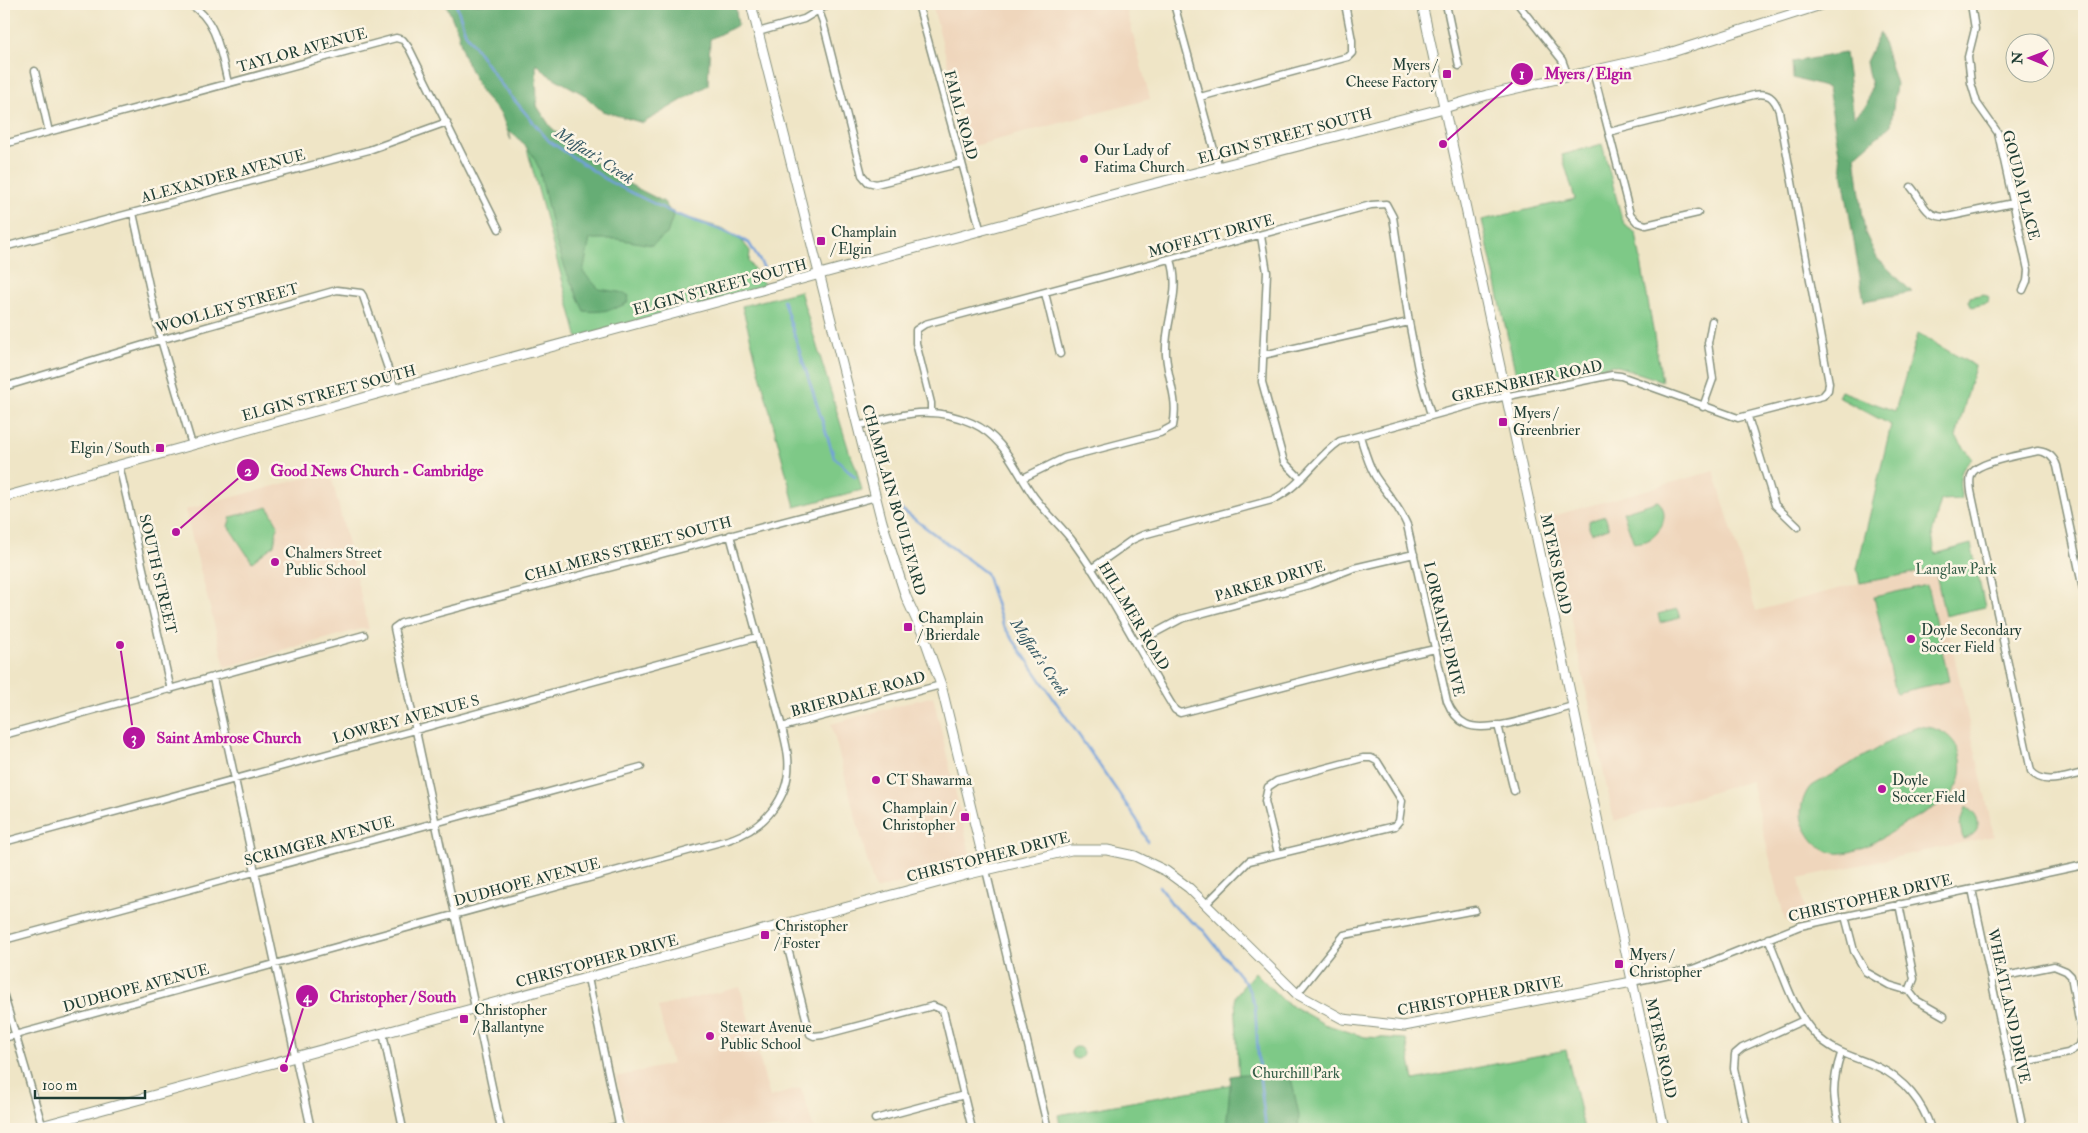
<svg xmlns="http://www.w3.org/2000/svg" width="2088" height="1133" viewBox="0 0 2088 1133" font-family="'IM FELL Double Pica',serif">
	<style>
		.built { fill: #efd6bc }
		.green { fill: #7ec987; stroke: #4e835e }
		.forest { fill: #66ad74; stroke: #427554 }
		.water { fill: #72a0da; stroke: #486e87 }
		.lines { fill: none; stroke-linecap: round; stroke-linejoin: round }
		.stream { stroke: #72a0da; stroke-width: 2.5 }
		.minor-casing { stroke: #87917d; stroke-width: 9 }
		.tertiary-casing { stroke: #87917d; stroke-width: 11 }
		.secondary-casing { stroke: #87917d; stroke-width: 11 }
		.minor { stroke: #fff; stroke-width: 6 }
		.tertiary { stroke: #fff; stroke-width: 9 }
		.secondary { stroke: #fff; stroke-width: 9 }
		.poi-dot { fill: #b5179e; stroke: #fcf5e5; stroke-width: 2 }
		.labels { text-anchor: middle; stroke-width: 5; stroke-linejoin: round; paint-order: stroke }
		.street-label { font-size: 15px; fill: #1f3d34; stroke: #fcf5e5 }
		.poi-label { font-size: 15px; fill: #1f3d34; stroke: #fcf5e5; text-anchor: start }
		.park-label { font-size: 15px; fill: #376049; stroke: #fcf5e5 }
		.water-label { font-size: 16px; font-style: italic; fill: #385b66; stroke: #fcf5e5 }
		.leader { fill: none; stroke: #b5179e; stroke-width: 2 }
		.callout-dot { fill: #b5179e; stroke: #fcf5e5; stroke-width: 2 }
		.mark-label { font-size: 15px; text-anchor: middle; font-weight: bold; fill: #fff }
		.callout-label { font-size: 16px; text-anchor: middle; font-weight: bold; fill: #b5179e; stroke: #fcf5e5; stroke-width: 5; stroke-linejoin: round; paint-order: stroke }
	</style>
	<rect width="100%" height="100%" fill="#fcf5e5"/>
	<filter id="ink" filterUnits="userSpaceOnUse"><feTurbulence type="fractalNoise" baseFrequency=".02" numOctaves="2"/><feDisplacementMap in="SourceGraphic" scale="10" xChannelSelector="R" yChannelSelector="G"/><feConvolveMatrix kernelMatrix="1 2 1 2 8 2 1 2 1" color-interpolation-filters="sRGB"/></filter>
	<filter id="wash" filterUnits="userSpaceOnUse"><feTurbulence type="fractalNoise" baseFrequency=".0096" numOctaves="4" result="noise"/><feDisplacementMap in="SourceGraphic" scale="20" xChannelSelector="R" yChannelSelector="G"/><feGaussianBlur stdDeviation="1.12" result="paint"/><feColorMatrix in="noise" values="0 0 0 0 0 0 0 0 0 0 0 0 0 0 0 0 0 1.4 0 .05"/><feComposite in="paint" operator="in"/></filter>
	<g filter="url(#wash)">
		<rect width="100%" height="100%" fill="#efe5c6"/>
		<path class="built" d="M932,4H1125L1150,99L970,147Z
			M330,471L369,629H361L225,667L185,510Z
			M1714,471L1756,611L1860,583L1935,569L1994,836L1799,878L1805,914L1785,921L1751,781L1614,821L1549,517Z
			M933,696L972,862L970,864L875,890L831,724Z
			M740,987L770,1097L801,1088L814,1129H628L616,1077L672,1064L658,1007Z"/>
		<path class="green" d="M520,122L607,180L679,215L724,229L742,241L750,251L749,262L767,288L578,339Z
			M1602,144L1622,219L1627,227L1636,233L1662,381L1614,365L1518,384L1482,220L1575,199L1562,155Z
			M800,291L849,451L855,465L862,490L795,507L742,306Z
			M1984,294L1989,297L1988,303L1972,307L1969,301L1970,297Z
			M1918,334L1975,366L1956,437L1972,458C1958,470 1958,483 1962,499L1941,500L1932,534L1935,554L1971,544L1985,607L1945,616L1935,569L1860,583L1857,569L1891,425L1838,397L1841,391L1895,411Z
			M1658,501C1671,514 1661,535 1646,541C1642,542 1637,542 1634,543L1623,512Z
			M268,507L278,525L274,545L252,562L228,526L231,517Z
			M1605,516L1609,528L1592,533L1589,528V521Z
			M310,559L313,562L314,567L310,573H305L298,563Z
			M1927,585L1949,681L1896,693L1874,597Z
			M1677,609L1680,618L1660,623L1658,614Z
			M1918,726C1927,727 1936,728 1944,733C1965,746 1967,778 1951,795C1939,807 1920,814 1906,823C1872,843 1828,878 1804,826C1798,814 1802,797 1810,787L1913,728Z
			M1966,807C1982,817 1983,834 1963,839L1960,825Z
			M1255,972L1285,1002L1324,1024L1365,1037L1406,1039L1414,1080L1566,1050L1584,1129H1061L1058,1115L1239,1083L1235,996Z
			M1071 1053a6 6 0 1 1 12 0a6 6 0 1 1-12 0Z"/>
		<path class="forest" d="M446,4H735L738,25L710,39L708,85L643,123L602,111L583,94L547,74L536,63L537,106L550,126L570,145L621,180L664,202L673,216L667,234L652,245L617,239H590L583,272L599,289L624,293L629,296L627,303C615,310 598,313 584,311L567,273L555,239L539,168L532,154L521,141L509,131L511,140L501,114L481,92L463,54L458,32Z
			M1880,32L1896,84L1891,125L1855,156L1865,233L1877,258L1912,292L1864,301L1828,88L1793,78L1792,62L1845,53L1854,117L1867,105L1871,86L1866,62Z
			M1243,1074L1291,1078L1299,1115L1298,1129H1226L1231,1076Z"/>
		<path class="water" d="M2044,33L2053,38L2054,63L2046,67V42H2033Z"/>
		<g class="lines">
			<path class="stream" d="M456,4L466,34L500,83L549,141L610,182L675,214L724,231L749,243L767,273
				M783,300L834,457L855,477
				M897,506L986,573L1003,625L1137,820L1147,841
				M1159,886L1175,908L1204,931L1247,985L1255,1006L1259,1071L1266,1129"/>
		</g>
	</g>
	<g filter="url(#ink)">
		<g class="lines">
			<g class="minor-casing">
				<path id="minor" d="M189,4C217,18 221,55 228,83
					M918,4L981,232
					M1174,4L1219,168
					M1446,4L1459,66
					M1518,4L1562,60L1568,76
					M1971,4L1975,29L1968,57L1971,83L1977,103L1998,133L2028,270L2027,281L2023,290
					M819,11L823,22L862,175L868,182L876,184L962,163
					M758,32L804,19L829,4
					M35,71L49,132
					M1593,71L1630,214L1637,222L1646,225L1698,213
					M1200,97L1348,57L1352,53V40L1345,4
					M4,144L396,38L403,40L409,48L499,229
					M1911,187C1924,202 1923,217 1947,217L2013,203
					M133,213L161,340L192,445
					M1261,236L1267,272L1262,382L1284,462L1301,479
					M4,247L369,150L447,122
					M1045,293L1060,354
					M1263,355L1409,322
					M4,387L153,342L337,290L361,293L363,296L395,389
					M1703,407L1713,379L1708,343L1712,321
					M931,412V403L916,343V330L925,324L1371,205L1386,204L1393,217L1409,322L1418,369L1431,415
					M1748,417L1775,505L1798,527
					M858,426C898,415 931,404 972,423C1003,437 1013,465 1030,491C1042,510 1061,525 1074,543C1112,596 1141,655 1175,710L1180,713L1356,667L1435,649
					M1360,436C1364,449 1368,464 1375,476C1386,493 1399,506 1407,525L1447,701C1451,711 1456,719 1466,724C1487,735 1549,712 1573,706
					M119,465L171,690
					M1023,478L1064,458L1160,433L1173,426C1179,399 1168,381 1166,355C1164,322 1182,293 1171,260
					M1091,569L1132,540L1143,535L1272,500C1301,487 1315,458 1340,441L1489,400L1612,375L1621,376L1738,418L1823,396L1828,390L1829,383L1779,111C1774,97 1768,92 1754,95L1609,132
					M2084,594L2057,466C2054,457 2048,452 2038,451C2025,454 1981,461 1973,472C1969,477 1970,485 1971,491L2031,771C2044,787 2067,776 2084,773
					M1136,643L1181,619L1309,585L1354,568L1414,554
					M213,678L311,1129
					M1498,725L1514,791
					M782,727L941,685
					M4,735L364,635
					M4,842L757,637
					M986,870L1048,1129
					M1972,889L2023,1129
					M1206,904L1249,861L1395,826L1399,821L1402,801L1377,761L1371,758H1363L1277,781L1268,787L1265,801L1278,853
					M1899,904L1914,979L1909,991
					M1845,916L1854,951L1866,972L1889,985L1909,991L1916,1000L1944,1016
					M782,925L810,1034L814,1036L823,1035L933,1006L943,1010L972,1129
					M1768,938C1782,969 1791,1008 1815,1034C1835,1054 1854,1056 1878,1067C1904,1079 1923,1103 1931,1129
					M4,940L641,767
					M588,978L620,1129
					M1991,979L2054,966L2066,971L2071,976L2082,1037L2080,1045L2068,1053L2009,1065
					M1632,982L1693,969L1800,926L2084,865
					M1297,994L1344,935L1475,910
					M4,996L43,1128
					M383,1033L403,1129
					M4,1038L728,840C764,829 792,797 788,757C787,747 784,737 782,727L730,535
					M875,1119L964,1095
					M501,1129L394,628L401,623L876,497
					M605,1129L619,1126
					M1747,1129L1734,1068L1735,1054L1742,1048L1804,1020
					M1840,1129C1833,1098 1831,1085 1841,1054"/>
			</g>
			<g class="tertiary-casing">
				<path id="tertiary" d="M751,4L882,522L906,597L923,634L941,685L986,870
					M4,497L395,389L1145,186L1444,108
					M30,1129L969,874L1071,850H1107L1135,856L1166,871L1189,888L1297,994L1343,1019L1404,1026L1632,982"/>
			</g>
			<g class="secondary-casing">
				<path id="secondary" d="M1422,4L1664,1129
					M1444,108L1487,95L1666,54L1824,4"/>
			</g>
			<use href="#minor" class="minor"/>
			<use href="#tertiary" class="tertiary"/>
			<use href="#secondary" class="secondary"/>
		</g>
	</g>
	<g class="poi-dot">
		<rect x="1442" y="69" width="10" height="10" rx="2.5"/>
		<circle cx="1084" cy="159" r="5"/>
		<rect x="816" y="236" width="10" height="10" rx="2.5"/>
		<rect x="1498" y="417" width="10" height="10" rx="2.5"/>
		<rect x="155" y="443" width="10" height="10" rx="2.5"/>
		<circle cx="275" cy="562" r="5"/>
		<rect x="903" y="622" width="10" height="10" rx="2.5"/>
		<circle cx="1911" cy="639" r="5"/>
		<circle cx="876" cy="780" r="5"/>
		<circle cx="1882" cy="789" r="5"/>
		<rect x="960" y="812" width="10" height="10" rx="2.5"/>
		<rect x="760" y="930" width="10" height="10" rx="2.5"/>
		<rect x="1614" y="959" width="10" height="10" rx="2.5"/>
		<rect x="459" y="1014" width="10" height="10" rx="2.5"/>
		<circle cx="710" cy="1036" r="5"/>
	</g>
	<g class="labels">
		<g class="street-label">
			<text transform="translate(302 50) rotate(-15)" y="5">TAYLOR AVENUE</text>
			<text transform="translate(961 115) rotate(75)" y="5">FAIAL ROAD</text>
			<text transform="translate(1285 136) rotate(-15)" y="5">ELGIN STREET SOUTH</text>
			<text transform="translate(223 176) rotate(-15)" y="5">ALEXANDER AVENUE</text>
			<text transform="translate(2021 185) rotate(76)" y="5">GOUDA PLACE</text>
			<text transform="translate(1211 236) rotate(-15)" y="5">MOFFATT DRIVE</text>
			<text transform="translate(720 287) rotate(-15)" y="5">ELGIN STREET SOUTH</text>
			<text transform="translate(227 308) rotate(-16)" y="5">WOOLLEY STREET</text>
			<text transform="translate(1527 381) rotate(-12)" y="5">GREENBRIER ROAD</text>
			<text transform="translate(329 393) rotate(-15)" y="5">ELGIN STREET SOUTH</text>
			<text transform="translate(894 500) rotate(74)" y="5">CHAMPLAIN BOULEVARD</text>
			<text transform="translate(628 549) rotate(-15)" y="5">CHALMERS STREET SOUTH</text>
			<text transform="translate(1556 564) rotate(78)" y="5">MYERS ROAD</text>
			<text transform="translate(158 574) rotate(77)" y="5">SOUTH STREET</text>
			<text transform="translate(1270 581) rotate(-16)" y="5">PARKER DRIVE</text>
			<text transform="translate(1134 616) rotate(59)" y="5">HILLMER ROAD</text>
			<text transform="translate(1444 629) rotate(77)" y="5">LORRAINE DRIVE</text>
			<text transform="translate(858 694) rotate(-15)" y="5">BRIERDALE ROAD</text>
			<text transform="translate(406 719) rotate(-15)" y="5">LOWREY AVENUE S</text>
			<text transform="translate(319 841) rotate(-15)" y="5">SCRIMGER AVENUE</text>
			<text transform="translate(988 857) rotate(-14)" y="5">CHRISTOPHER DRIVE</text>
			<text transform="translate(527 882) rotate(-15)" y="5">DUDHOPE AVENUE</text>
			<text transform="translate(1870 898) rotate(-13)" y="5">CHRISTOPHER DRIVE</text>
			<text transform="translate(597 961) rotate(-15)" y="5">CHRISTOPHER DRIVE</text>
			<text transform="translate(136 988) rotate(-15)" y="5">DUDHOPE AVENUE</text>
			<text transform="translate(1480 996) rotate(-10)" y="5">CHRISTOPHER DRIVE</text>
			<text transform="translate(2009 1006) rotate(78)" y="5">WHEATLAND DRIVE</text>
			<text transform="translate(1661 1048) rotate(78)" y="5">MYERS ROAD</text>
		</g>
		<g class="poi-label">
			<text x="1437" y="70" text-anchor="end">Myers /<tspan x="1437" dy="17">Cheese Factory</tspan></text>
			<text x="1094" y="155">Our Lady of<tspan x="1094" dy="17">Fatima Church</tspan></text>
			<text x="831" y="237">Champlain<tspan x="831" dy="17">/ Elgin</tspan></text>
			<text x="1513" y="418">Myers /<tspan x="1513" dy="17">Greenbrier</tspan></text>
			<text x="150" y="453" text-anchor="end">Elgin / South</text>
			<text x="285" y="558">Chalmers Street<tspan x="285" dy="17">Public School</tspan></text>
			<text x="918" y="623">Champlain<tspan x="918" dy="17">/ Brierdale</tspan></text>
			<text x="1921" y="635">Doyle Secondary<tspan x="1921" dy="17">Soccer Field</tspan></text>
			<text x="886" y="785">CT Shawarma</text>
			<text x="1892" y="785">Doyle<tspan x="1892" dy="17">Soccer Field</tspan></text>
			<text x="955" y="813" text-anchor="end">Champlain /<tspan x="955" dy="17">Christopher</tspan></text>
			<text x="775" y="931">Christopher<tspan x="775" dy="17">/ Foster</tspan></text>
			<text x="1629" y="960">Myers /<tspan x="1629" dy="17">Christopher</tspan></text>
			<text x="474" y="1015">Christopher<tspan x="474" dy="17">/ Ballantyne</tspan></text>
			<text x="720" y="1032">Stewart Avenue<tspan x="720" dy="17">Public School</tspan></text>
		</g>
		<g class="park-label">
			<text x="1956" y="574">Langlaw Park</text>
			<text x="1296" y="1078">Churchill Park</text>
		</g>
		<g class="water-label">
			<text transform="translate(595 155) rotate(33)" y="6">Moffatt's Creek</text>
			<text transform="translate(1040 657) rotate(56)" y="6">Moffatt's Creek</text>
		</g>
	</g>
	<path class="leader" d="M1443 144L1522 74M176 532L248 470M120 645L134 738M284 1068L307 996"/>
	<g class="callout-dot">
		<circle cx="1443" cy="144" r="5"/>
		<circle cx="176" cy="532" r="5"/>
		<circle cx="120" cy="645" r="5"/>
		<circle cx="284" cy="1068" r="5"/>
		<circle cx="1522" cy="74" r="12"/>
		<circle cx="248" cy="470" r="12"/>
		<circle cx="134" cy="738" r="12"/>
		<circle cx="307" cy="996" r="12"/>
	</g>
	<g class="mark-label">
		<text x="1522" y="79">1</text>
		<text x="248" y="476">2</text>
		<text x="134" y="743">3</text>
		<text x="307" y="1002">4</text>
	</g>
	<g class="callout-label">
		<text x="1588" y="79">Myers / Elgin</text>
		<text x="377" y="476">Good News Church - Cambridge</text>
		<text x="229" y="743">Saint Ambrose Church</text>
		<text x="393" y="1002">Christopher / South</text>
	</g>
	<rect width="2088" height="1133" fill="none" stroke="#fcf5e5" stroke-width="20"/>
	<g transform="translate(2030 58) rotate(271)"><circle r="24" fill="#fcf5e5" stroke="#a4ab9e"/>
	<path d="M0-4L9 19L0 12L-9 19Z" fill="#b5179e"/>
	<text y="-8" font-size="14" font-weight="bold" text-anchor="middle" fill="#1f3d34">N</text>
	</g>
	<path d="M35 1090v8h110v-8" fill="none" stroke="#1f3d34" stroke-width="2.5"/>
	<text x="42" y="1090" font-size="15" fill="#1f3d34" stroke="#fcf5e5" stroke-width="4" paint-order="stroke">100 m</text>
</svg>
